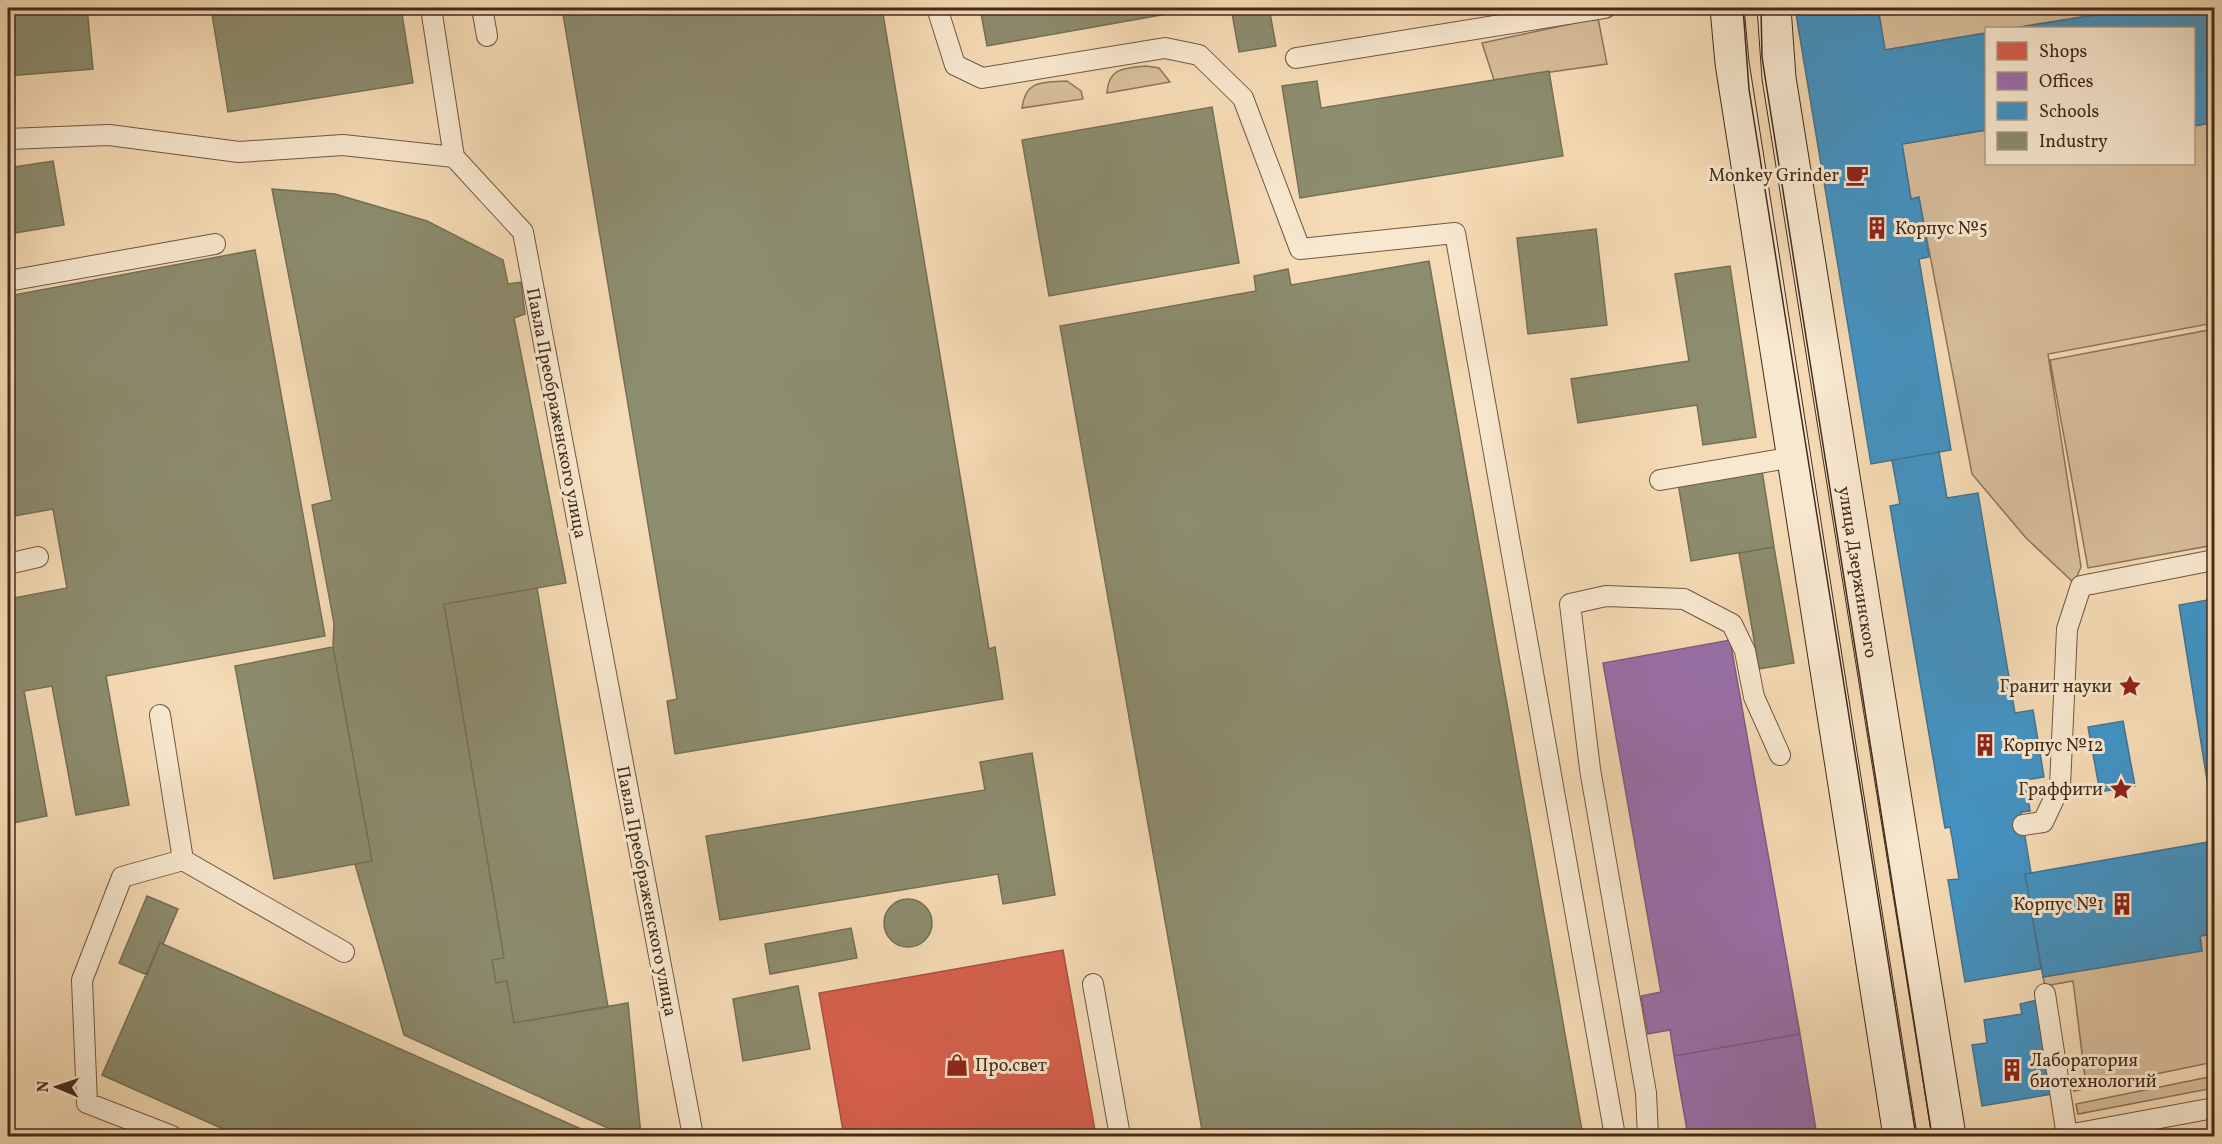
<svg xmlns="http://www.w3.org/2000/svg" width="2222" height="1144" viewBox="0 0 2222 1144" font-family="Vollkorn,serif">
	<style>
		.green { fill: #d7bd9b; stroke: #8d745b; stroke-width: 1.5 }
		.shops { fill: #d6604d; stroke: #aa503e; stroke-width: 1.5 }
		.offices { fill: #9970ab; stroke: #7f5b80; stroke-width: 1.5 }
		.schools { fill: #4393c3; stroke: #437491; stroke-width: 1.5 }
		.industry { fill: #8c8c6e; stroke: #766f55; stroke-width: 1.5 }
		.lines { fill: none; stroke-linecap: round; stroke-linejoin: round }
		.service-casing { stroke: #705742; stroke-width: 22 }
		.secondary-casing { stroke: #432b1b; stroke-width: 35 }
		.service { stroke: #f8e8cf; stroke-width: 20 }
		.secondary { stroke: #f8e8cf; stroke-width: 33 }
		.tram { stroke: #432b1b; stroke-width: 1.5 }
		.labels { text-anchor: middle; stroke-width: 6; stroke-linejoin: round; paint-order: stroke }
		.poi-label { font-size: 18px; fill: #432b1b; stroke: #f8e8cf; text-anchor: end }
		.street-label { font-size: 18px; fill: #432b1b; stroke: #f8e8cf }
	</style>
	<rect width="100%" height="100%" fill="#f5dbb5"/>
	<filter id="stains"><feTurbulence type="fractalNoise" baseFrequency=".00333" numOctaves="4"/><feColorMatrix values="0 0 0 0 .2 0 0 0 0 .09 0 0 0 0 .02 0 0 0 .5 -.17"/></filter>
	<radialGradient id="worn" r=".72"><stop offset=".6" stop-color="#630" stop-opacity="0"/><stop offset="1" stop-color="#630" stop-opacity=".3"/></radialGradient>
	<path class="green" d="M1878,8H2139L2014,28H1986V33L1885,50Z
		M1598,18L1607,64L1494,80L1482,43Z
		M1146,66L1159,68L1170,82L1107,93C1108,68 1124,68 1146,66Z
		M1067,81L1081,91L1083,99L1022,108C1026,79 1042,83 1067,81Z
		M2214,122V323L2048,354L2081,567L2074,583L2026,538L1972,474L1919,198L1911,199L1902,144L1986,130V164H2194V126Z
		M2214,329V545L2088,568L2050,360Z
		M2214,934V1062L2074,1091L2072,1081L2085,1077L2073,981L2045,986L2043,977L2202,951L2200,936Z
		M2214,1076V1088L2078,1114L2076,1104Z"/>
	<path class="shops" d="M1063,950L1096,1136H844L819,993Z"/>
	<path class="offices" d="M1730,640L1800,1034L1674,1056L1670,1030L1648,1034L1641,996L1661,992L1603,663Z
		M1800,1034L1817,1136H1688L1674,1056Z"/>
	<path class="schools" d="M1795,8H1878L1885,50L1986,33V130L1902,144L1911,199L1919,197L1929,257L1919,259L1951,450L1871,464Z
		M2139,8H2214V122L2194,126V28H2014Z
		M1939,452L1947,498L1978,493L2015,713L2033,710L2044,777L2025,780L2030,811L2021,812L2031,873L2025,874L2041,969L1965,982L1948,880L1959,879L1952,837L1950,827L1945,828L1890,506L1900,504L1892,460Z
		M2214,599V824L2179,605Z
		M2123,721L2135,786L2100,792L2088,727Z
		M2214,841V934L2200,936L2202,951L2043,977L2025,874Z
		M2037,1000L2053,1094L1982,1106L1972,1045L1987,1043L1984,1020L2022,1014L2020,1004Z"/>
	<path class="industry" d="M34,8H87L93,69L8,76V10Z
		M211,8H401L413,83L228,112Z
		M562,8H882L989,649L995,647L1003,699L675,754L667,701L677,699Z
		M980,8H1201L987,46Z
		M1231,8H1269L1276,46L1239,52Z
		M1549,71L1563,156L1300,198L1282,86L1317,81L1321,108Z
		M1212,107L1239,263L1049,296L1022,140Z
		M53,161L64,225L8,234V168Z
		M272,189L335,194L427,221L503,260L508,284L521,282L525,314L514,318L566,583L444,604L504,958L492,960L496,983L507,981L514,1023L628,1003L641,1136H625L404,1035L355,864L372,861L333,647L334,623L312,505L332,500Z
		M1596,229L1607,325L1528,334L1517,238Z
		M255,250L325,636L106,676L129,805L76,815L52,686L24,691L47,816L8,824V599L67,588L53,509L8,517V296Z
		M1429,261L1583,1136H1203L1060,326L1256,291L1254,276L1288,269L1291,285Z
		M1730,266L1756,437L1703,445L1697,405L1578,423L1571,379L1689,361L1675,274Z
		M1762,470L1774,547L1691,561L1678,483Z
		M1774,547L1794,663L1759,669L1739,553Z
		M537,588L608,1007L514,1023L507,981L496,983L492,960L504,958L444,604Z
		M333,647L372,861L274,879L235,666Z
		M1032,753L1055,895L1003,904L998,874L720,920L706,836L985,790L980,762Z
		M147,896L178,909L163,944L160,943L147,975L119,963Z
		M884 923a24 24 0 1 1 48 0a24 24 0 1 1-48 0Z
		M851,928L857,958L770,974L765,944Z
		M160,943L163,944L597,1136H239L102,1075Z
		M798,986L810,1049L743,1061L733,999Z"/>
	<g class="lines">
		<g class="service-casing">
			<path id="service" d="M431,8L454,157
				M482,8L487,36
				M937,8L955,65L982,78L1165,48L1199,55L1243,98L1300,249L1455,233L1615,1136
				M1296,58L1605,8
				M8,139L109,135L239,152L343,145L454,157L523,232L693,1136
				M8,281L215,244
				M1660,480L1794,457
				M8,564L38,557
				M160,715L183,860
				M2023,825L2043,822L2060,786L2067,629L2081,586L2214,560
				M1093,984L1120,1136
				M2045,994L2067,1136
				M172,1136L87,1103L82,980L122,877L183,860L344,952
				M1648,1136L1646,1093L1590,769L1570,604L1606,596L1684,599L1732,624L1745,651L1754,697L1780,755
				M2062,1136L2214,1108"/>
		</g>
		<g class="secondary-casing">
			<path id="secondary" d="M1727,8L1732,63L1900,1136
				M1774,8L1779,78L1949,1136"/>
		</g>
		<use href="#service" class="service"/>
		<use href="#secondary" class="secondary"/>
		<path class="tram" d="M1743,8L1749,89L1916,1136
			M1761,8L1762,57L1766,83L1932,1136"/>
	</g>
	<defs>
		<g id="cafe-bare" transform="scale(1.8)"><path d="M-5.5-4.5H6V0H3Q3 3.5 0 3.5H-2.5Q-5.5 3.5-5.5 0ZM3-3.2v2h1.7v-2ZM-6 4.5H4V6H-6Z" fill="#8f2418" stroke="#f8e8cf" stroke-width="2.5" paint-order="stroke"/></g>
		<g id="building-bare" transform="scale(1.8)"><path d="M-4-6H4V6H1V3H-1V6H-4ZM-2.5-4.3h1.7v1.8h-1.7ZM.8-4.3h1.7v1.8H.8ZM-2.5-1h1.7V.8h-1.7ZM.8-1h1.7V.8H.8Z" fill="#8f2418" stroke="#f8e8cf" stroke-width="2.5" paint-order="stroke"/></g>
		<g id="sight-bare" transform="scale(1.8)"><path d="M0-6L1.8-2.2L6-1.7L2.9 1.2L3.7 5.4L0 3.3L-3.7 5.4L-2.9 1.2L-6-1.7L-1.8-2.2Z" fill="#8f2418" stroke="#f8e8cf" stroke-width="2.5" paint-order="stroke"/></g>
		<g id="shop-bare" transform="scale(1.8)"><path d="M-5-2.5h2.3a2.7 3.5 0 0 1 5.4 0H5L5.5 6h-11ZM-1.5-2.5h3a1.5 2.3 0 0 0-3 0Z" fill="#8f2418" stroke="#f8e8cf" stroke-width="2.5" paint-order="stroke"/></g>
	</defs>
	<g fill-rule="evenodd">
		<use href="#cafe-bare" x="1857" y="175"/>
		<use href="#building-bare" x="1877" y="228"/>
		<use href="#sight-bare" x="2130" y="686"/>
		<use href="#building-bare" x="1985" y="745"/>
		<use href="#sight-bare" x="2121" y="789"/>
		<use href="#building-bare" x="2122" y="904"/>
		<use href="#shop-bare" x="957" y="1065"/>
		<use href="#building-bare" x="2012" y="1070"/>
	</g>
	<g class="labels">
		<g class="poi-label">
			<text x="1839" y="181">Monkey Grinder</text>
			<text x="1895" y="234" text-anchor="start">Корпус №5</text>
			<text x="2112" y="692">Гранит науки</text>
			<text x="2003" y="751" text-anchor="start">Корпус №12</text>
			<text x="2103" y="795">Граффити</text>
			<text x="2104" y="910">Корпус №1</text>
			<text x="2030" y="1066" text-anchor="start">Лаборатория<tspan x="2030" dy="21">биотехнологий</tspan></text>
			<text x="975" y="1071" text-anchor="start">Про.свет</text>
		</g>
		<g class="street-label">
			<text transform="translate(557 413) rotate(79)" y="6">Павла Преображенского улица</text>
			<text transform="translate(1858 572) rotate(81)" y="6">улица Дзержинского</text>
			<text transform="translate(647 891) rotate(79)" y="6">Павла Преображенского улица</text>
		</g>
	</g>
	<rect width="2222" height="1144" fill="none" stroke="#f5dbb5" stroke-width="30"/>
	<rect x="9" y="9" width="2204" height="1126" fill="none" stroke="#432b1b" stroke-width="3"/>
	<rect x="15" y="15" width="2192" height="1114" fill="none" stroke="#432b1b" stroke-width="1.5"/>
	<rect x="1985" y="27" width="210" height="138" fill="#f8e8cf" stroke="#b09c87" stroke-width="1.5"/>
	<rect x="1997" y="42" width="30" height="18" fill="#d6604d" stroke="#b09c87" stroke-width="1.5"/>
	<text x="2039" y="57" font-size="18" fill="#432b1b">Shops</text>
	<rect x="1997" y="72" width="30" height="18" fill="#9970ab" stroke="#b09c87" stroke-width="1.5"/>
	<text x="2039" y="87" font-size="18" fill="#432b1b">Offices</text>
	<rect x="1997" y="102" width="30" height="18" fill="#4393c3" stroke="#b09c87" stroke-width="1.5"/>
	<text x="2039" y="117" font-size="18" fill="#432b1b">Schools</text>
	<rect x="1997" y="132" width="30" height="18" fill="#8c8c6e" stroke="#b09c87" stroke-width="1.5"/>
	<text x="2039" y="147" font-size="18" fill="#432b1b">Industry</text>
	<g transform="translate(57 1087) rotate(272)" stroke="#f8e8cf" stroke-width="4.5" paint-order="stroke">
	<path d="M0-4.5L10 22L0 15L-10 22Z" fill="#432b1b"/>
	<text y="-9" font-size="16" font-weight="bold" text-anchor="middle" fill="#432b1b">N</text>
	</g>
	<rect width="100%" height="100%" filter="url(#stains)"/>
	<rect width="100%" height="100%" fill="url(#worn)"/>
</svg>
